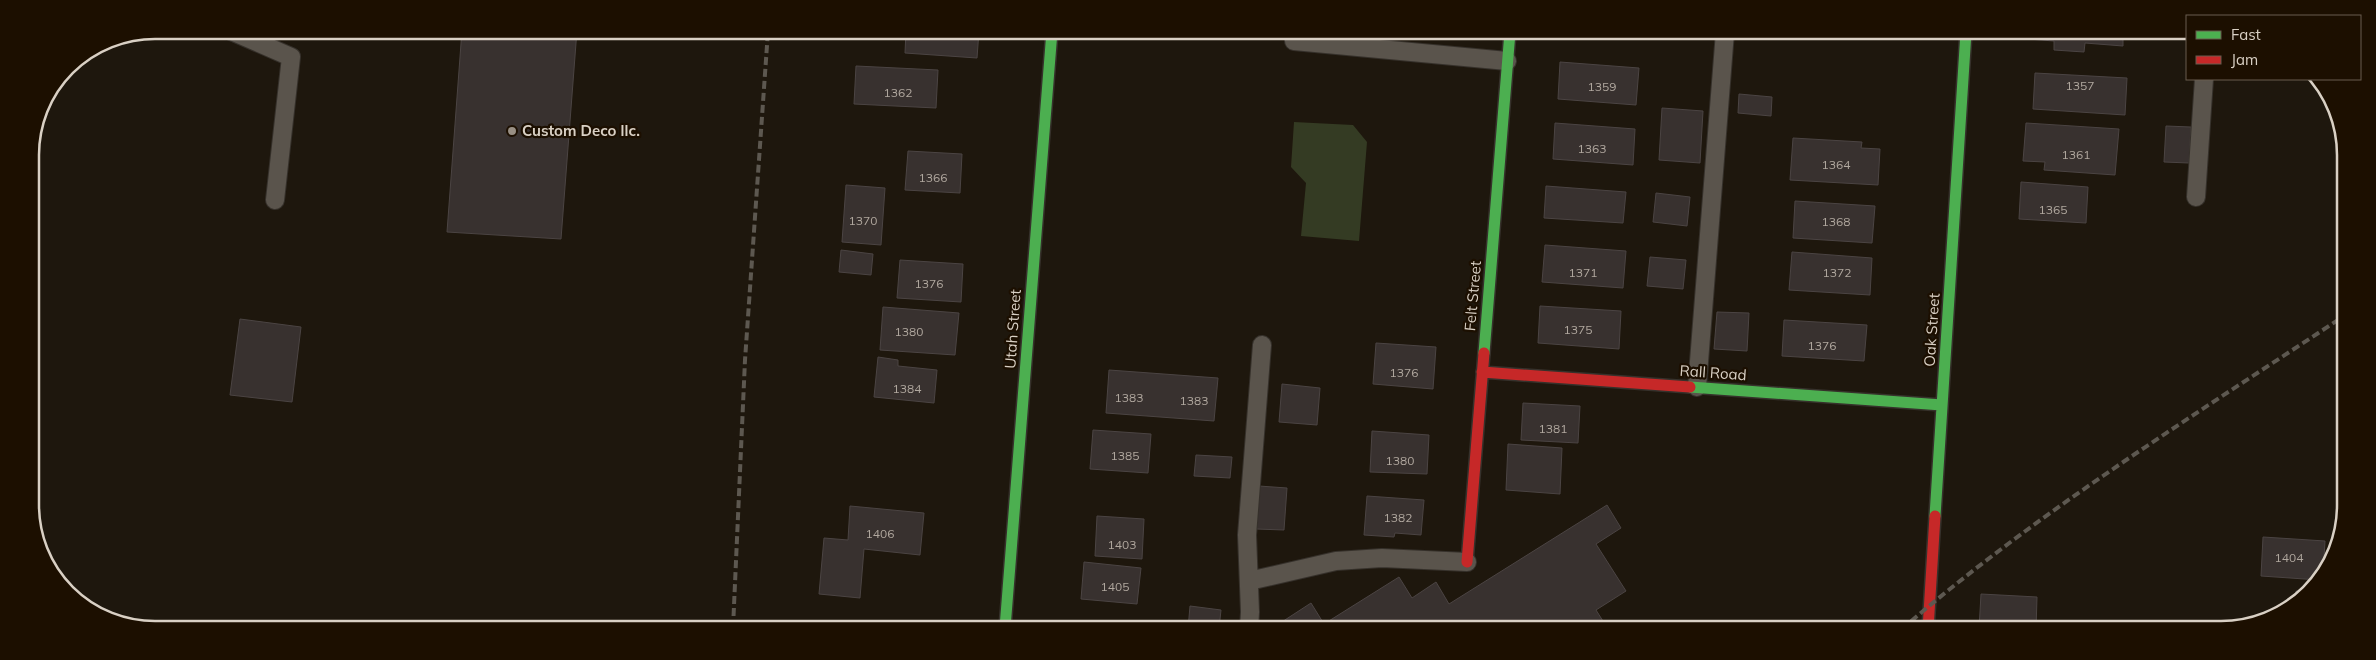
<svg xmlns="http://www.w3.org/2000/svg" width="2376" height="660" viewBox="0 0 2376 660" font-family="Mulish,sans-serif">
	<style>
		.green { fill: #343b23 }
		.building { fill: #38312f; stroke: #4b4443 }
		.lines { fill: none; stroke-linecap: round; stroke-linejoin: round }
		.lane-casing { stroke: #36312b; stroke-width: 20 }
		.fast-casing { stroke: #36312b; stroke-width: 14 }
		.jam-casing { stroke: #36312b; stroke-width: 14 }
		.lane { stroke: #5a544c; stroke-width: 18 }
		.fast { stroke: #4caf50; stroke-width: 11 }
		.jam { stroke: #c62828; stroke-width: 11 }
		.rail { stroke: #5d5850; stroke-width: 4; stroke-dasharray: 8 4; stroke-linecap: butt }
		.poi-dot { fill: #988f84; stroke: #1c0f00; stroke-width: 2 }
		.labels { text-anchor: middle; stroke-width: 4.5; stroke-linejoin: round; paint-order: stroke }
		.number-label { font-size: 12px; fill: #b1a89f }
		.poi-label { font-size: 15px; font-weight: bold; fill: #d9d0c4; stroke: #1c0f00; text-anchor: start }
		.street-label { font-size: 15px; fill: #d9d0c4; stroke: #1c0f00 }
		.rim { fill: none; stroke: #d9d0c4; stroke-width: 2.5 }
	</style>
	<rect width="100%" height="100%" fill="#1e170d"/>
	<path class="green" d="M1294,122L1353,125L1367,142L1359,241L1301,236L1306,183L1291,167Z"/>
	<path class="building" d="M462,30H577L561,239L447,232Z
		M906,31H979L977,58L905,53Z
		M1568,32H1651V38Z
		M2029,32H2123V46L2085,43L2084,52L2054,50V41L2028,39Z
		M1560,62L1639,68L1636,105L1558,99Z
		M856,66L938,70L936,108L854,104Z
		M2035,73L2127,78L2125,115L2033,109Z
		M1739,94L1772,97L1771,116L1738,113Z
		M1662,108L1703,111L1700,163L1659,160Z
		M1555,123L1635,129L1633,165L1553,159Z
		M2026,123L2119,129L2115,175L2044,170L2045,162L2023,161Z
		M2166,126L2191,127L2189,163L2164,162Z
		M1793,138L1862,142L1861,148L1880,149L1878,185L1790,180Z
		M908,151L962,154L960,193L905,190Z
		M2021,182L2088,187L2086,223L2019,219Z
		M846,185L885,188L881,245L842,242Z
		M1546,186L1626,192L1623,223L1544,218Z
		M1656,193L1690,197L1687,226L1653,222Z
		M1795,201L1875,206L1872,243L1793,238Z
		M1545,245L1626,251L1623,288L1542,282Z
		M841,250L873,254L871,275L839,272Z
		M1792,252L1872,258L1870,295L1789,290Z
		M1650,257L1686,260L1683,289L1647,286Z
		M900,260L963,264L961,302L897,298Z
		M1540,306L1621,311L1619,349L1538,343Z
		M883,307L959,313L955,355L880,350Z
		M1717,312L1749,313L1747,351L1714,349Z
		M240,319L301,327L292,402L230,395Z
		M1784,320L1867,325L1864,361L1782,356Z
		M1376,343L1436,347L1433,389L1373,384Z
		M878,357L898,360V366L937,370L934,403L874,397Z
		M1109,370L1218,378L1214,421L1106,413Z
		M1282,384L1320,388L1317,425L1279,422Z
		M1523,403L1580,406L1578,443L1521,440Z
		M1093,430L1151,434L1148,473L1090,469Z
		M1372,431L1429,435L1427,474L1370,472Z
		M1508,444L1562,448L1560,494L1506,490Z
		M1196,455L1232,457L1230,478L1194,476Z
		M1259,486L1287,488L1284,530L1256,529Z
		M1367,496L1424,500L1421,535L1395,533L1394,537L1364,535Z
		M1607,505L1621,528L1596,544L1626,591L1596,610L1608,629H1271L1311,603L1324,624L1399,577L1412,598L1436,582L1449,604Z
		M850,506L924,513L920,555L864,549L860,598L819,594L824,538L848,540Z
		M1097,516L1144,519L1142,559L1095,556Z
		M2263,537L2325,541L2323,575L2319,580L2261,576Z
		M1084,562L1141,568L1137,604L1081,599Z
		M2296,591L2309,592L2295,604Z
		M1981,594L2037,597L2036,630L1979,629Z
		M1190,606L1221,610L1219,629H1188Z"/>
	<g class="lines">
		<g class="lane-casing">
			<path id="lane" d="M229,30L291,57L275,200
				M1295,31L1294,41L1507,61
				M2196,197L2204,79
				M1697,387L1725,32
				M1249,581L1336,561L1382,558L1467,562
				M1249,629L1250,612L1247,535L1262,345"/>
		</g>
		<g class="fast-casing">
			<path id="fast" d="M1484,353L1510,32
				M1690,387L1942,405
				M1935,516L1966,32
				M1005,628L1052,31"/>
		</g>
		<g class="jam-casing">
			<path id="jam" d="M1482,372L1690,387
				M1467,562L1484,353
				M1928,629L1935,516"/>
		</g>
		<use href="#lane" class="lane"/>
		<use href="#fast" class="fast"/>
		<use href="#jam" class="jam"/>
		<path class="rail" d="M733,628L745,360L768,31
			M1902,629C2037,512 2195,415 2344,316"/>
	</g>
	<circle class="poi-dot" cx="512" cy="131" r="5"/>
	<g class="labels">
		<g class="number-label">
			<text x="2080" y="90">1357</text>
			<text x="1602" y="91">1359</text>
			<text x="898" y="97">1362</text>
			<text x="1592" y="153">1363</text>
			<text x="2076" y="159">1361</text>
			<text x="1836" y="169">1364</text>
			<text x="933" y="182">1366</text>
			<text x="2053" y="214">1365</text>
			<text x="863" y="225">1370</text>
			<text x="1836" y="226">1368</text>
			<text x="1583" y="277">1371</text>
			<text x="1837" y="277">1372</text>
			<text x="929" y="288">1376</text>
			<text x="1578" y="334">1375</text>
			<text x="909" y="336">1380</text>
			<text x="1822" y="350">1376</text>
			<text x="1404" y="377">1376</text>
			<text x="907" y="393">1384</text>
			<text x="1129" y="402">1383</text>
			<text x="1194" y="405">1383</text>
			<text x="1553" y="433">1381</text>
			<text x="1125" y="460">1385</text>
			<text x="1400" y="465">1380</text>
			<text x="1398" y="522">1382</text>
			<text x="880" y="538">1406</text>
			<text x="1122" y="549">1403</text>
			<text x="2289" y="562">1404</text>
			<text x="1115" y="591">1405</text>
		</g>
		<g class="poi-label">
			<text x="522" y="136">Custom Deco llc.</text>
		</g>
		<g class="street-label">
			<text transform="translate(1473 296) rotate(-85)" y="5">Felt Street</text>
			<text transform="translate(1013 329) rotate(-86)" y="5">Utah Street</text>
			<text transform="translate(1932 330) rotate(-86)" y="5">Oak Street</text>
			<text transform="translate(1713 373) rotate(4)" y="5">Rall Road</text>
		</g>
	</g>
	<path d="M0 0H2376V660H0ZM155 39H2221A116 116 0 0 1 2337 155V505A116 116 0 0 1 2221 621H155A116 116 0 0 1 39 505V155A116 116 0 0 1 155 39Z" fill="#1c0f00" fill-rule="evenodd"/>
	<path class="rim" d="M155 39H2221A116 116 0 0 1 2337 155V505A116 116 0 0 1 2221 621H155A116 116 0 0 1 39 505V155A116 116 0 0 1 155 39Z"/>
	<rect x="2186" y="15" width="175" height="65" fill="#1c0f00" stroke="#685c4e"/>
	<rect x="2196" y="31" width="25" height="8" fill="#4caf50" stroke="#685c4e"/>
	<text x="2231" y="40" font-size="15" fill="#d9d0c4">Fast</text>
	<rect x="2196" y="56" width="25" height="8" fill="#c62828" stroke="#685c4e"/>
	<text x="2231" y="65" font-size="15" fill="#d9d0c4">Jam</text>
</svg>
